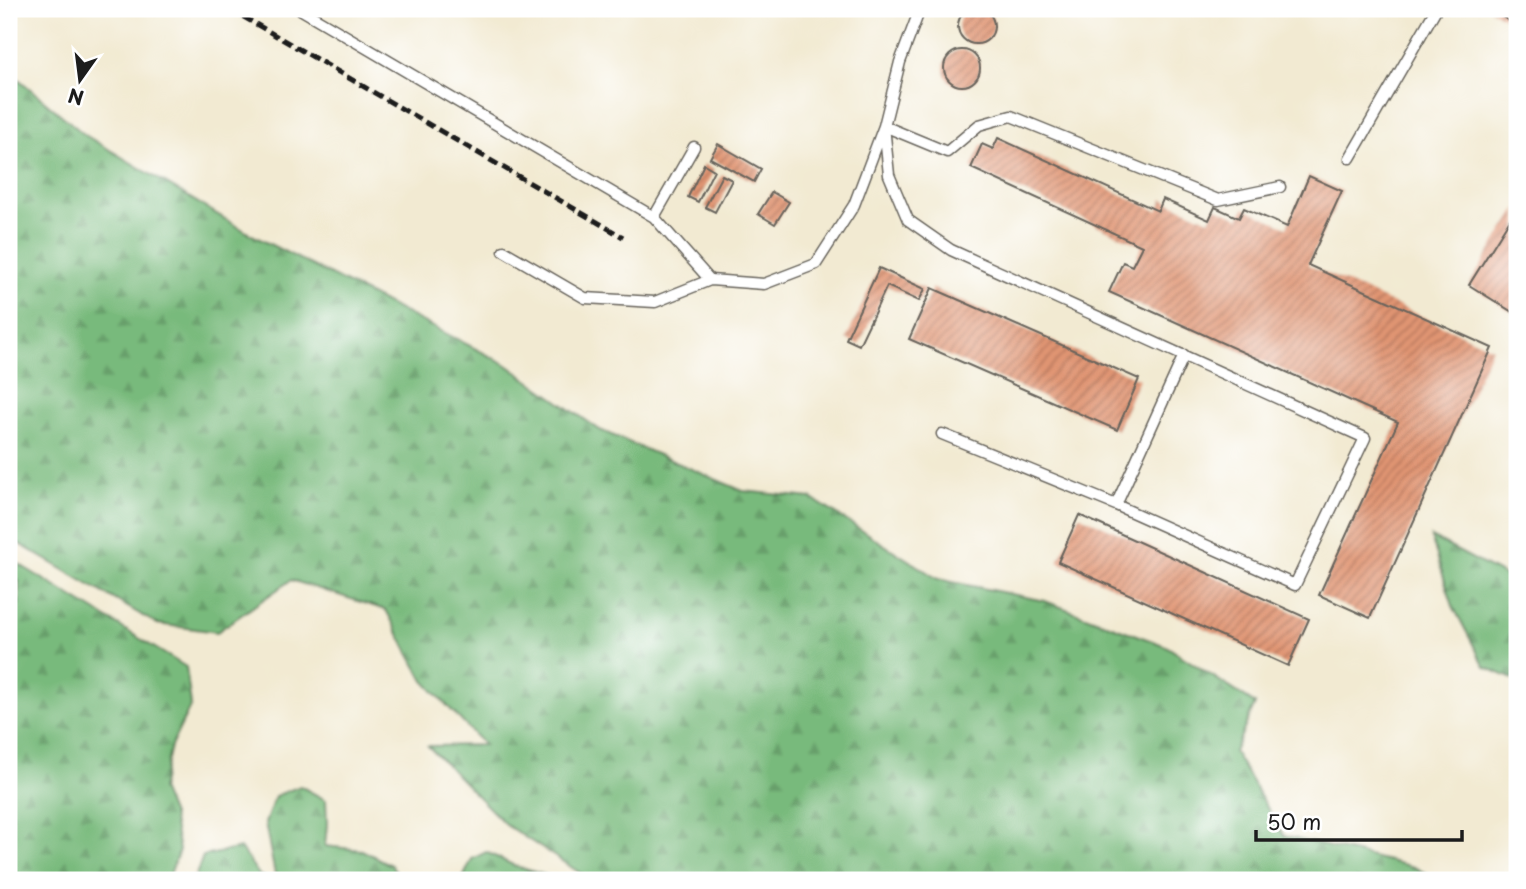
<svg xmlns="http://www.w3.org/2000/svg" width="1526" height="889" viewBox="0 0 1526 889" font-family="'Playpen Sans',sans-serif">
	<style>
		.forest { fill: url(#forest-firs); stroke: #4a6b4c; stroke-width: 2 }
		.building { fill: url(#building-hatch) }
		.lines { fill: none; stroke-linecap: round; stroke-linejoin: round }
		.service-casing { stroke: #67645c; stroke-width: 13 }
		.service { stroke: #fff; stroke-width: 10 }
		.rail { stroke: #1c1c1c; stroke-width: 5; stroke-dasharray: 10 5; stroke-linecap: butt }
	</style>
	<defs>
		<pattern id="forest-firs" width="22" height="20" patternUnits="userSpaceOnUse" patternTransform="scale(1.75)"><rect width="22" height="20" fill="#78ba7c"/><path d="M5 1l3.5 6h-7zM16 11l3.5 6h-7z" fill="#679f6b"/></pattern>
		<pattern id="building-hatch" width="6" height="6" patternUnits="userSpaceOnUse" patternTransform="scale(1.75)"><rect width="6" height="6" fill="#e09472"/><path d="M-1 1l2-2M0 6l6-6M5 7l2-2" fill="none" stroke="#b5785d"/></pattern>
	</defs>
	<rect width="100%" height="100%" fill="#fff"/>
	<filter id="ink" filterUnits="userSpaceOnUse"><feTurbulence type="fractalNoise" baseFrequency=".0143" numOctaves="2"/><feDisplacementMap in="SourceGraphic" scale="14" xChannelSelector="R" yChannelSelector="G"/><feConvolveMatrix kernelMatrix="1 2 1 2 8 2 1 2 1" color-interpolation-filters="sRGB"/></filter>
	<filter id="wash" filterUnits="userSpaceOnUse"><feTurbulence type="fractalNoise" baseFrequency=".00686" numOctaves="4" result="noise"/><feDisplacementMap in="SourceGraphic" scale="28" xChannelSelector="R" yChannelSelector="G"/><feGaussianBlur stdDeviation="1.57" result="paint"/><feColorMatrix in="noise" values="0 0 0 0 0 0 0 0 0 0 0 0 0 0 0 0 0 1.4 0 .05"/><feComposite in="paint" operator="in"/></filter>
	<g filter="url(#wash)">
		<rect width="100%" height="100%" fill="#f2ead2"/>
		<path class="forest" d="M9,71L85,135L252,235L504,363L600,430L743,491L811,498L938,579L1045,601L1166,646L1255,704L1234,752L1284,836L1414,867L1438,880H591L506,825L428,746L484,745L424,681L386,610L291,580L217,632L157,624L9,538Z
			M1431,537L1517,582V681L1485,667L1453,606Z
			M9,558L186,667L191,705L171,746L161,789L172,815L179,850L168,880H9V608L19,604V581L9,580Z
			M300,786L326,800L327,824L325,846L362,850L391,865L402,880H276L265,823L275,796Z
			M240,848L260,876L272,880H194L203,856Z
			M486,852L515,866L548,876L553,880H462L472,859Z"/>
		<g id="blocks">
			<path class="building" d="M958 26a18 18 0 1 1 36 0a18 18 0 1 1-36 0Z
				M1490,9H1517V26Z
				M944 68a18 18 0 1 1 36 0a18 18 0 1 1-36 0Z
				M998,138L1158,211L1163,199L1209,220L1215,207L1239,218L1244,208L1287,227L1309,176L1342,191L1308,265L1492,348L1370,618L1319,595L1398,422L1109,292L1123,262L1132,266L1142,246L971,168L982,144L993,149Z
				M718,144L761,169L754,182L710,158Z
				M704,164L714,170L698,202L688,197Z
				M722,175L732,180L715,212L705,207Z
				M772,192L789,202L775,224L758,214Z
				M1517,208V308L1514,313L1469,285Z
				M879,268L925,289L919,301L887,286L859,345L846,339Z
				M932,288L1139,379L1117,430L909,339Z
				M1079,515L1309,619L1288,666L1058,562Z"/>
		</g>
	</g>
	<g filter="url(#ink)">
		<use href="#blocks" fill-opacity="0" stroke="#67645c" stroke-width="2"/>
		<g class="lines">
			<g class="service-casing">
				<path id="service" d="M300,9L654,217L710,280
					M884,126L889,175L908,220L951,250L1365,438L1295,585L1116,505L942,434
					M884,126L947,152L979,125L1011,116L1218,200L1280,187
					M1350,158L1436,9
					M654,217L694,147
					M504,251L585,298L655,302L710,280L764,284L816,264L854,205L884,126L900,62L920,9
					M1116,505L1184,355"/>
			</g>
			<use href="#service" class="service"/>
			<path class="rail" d="M230,9L623,237"/>
		</g>
	</g>
	<rect width="1526" height="889" fill="none" stroke="#fff" stroke-width="35"/>
	<g transform="translate(80 80) rotate(194)" stroke="#ffffff" stroke-width="5" paint-order="stroke">
	<path d="M0-5L12 26L0 18L-12 26Z" fill="#1c1c1c"/>
	<text y="-10" font-size="19" font-weight="bold" text-anchor="middle" fill="#1c1c1c">N</text>
	</g>
	<path d="M1256 830v10h206v-10" fill="none" stroke="#1c1c1c" stroke-width="3.5"/>
	<text x="1267" y="830" font-size="21" fill="#1c1c1c" stroke="#ffffff" stroke-width="5" paint-order="stroke">50 m</text>
</svg>
